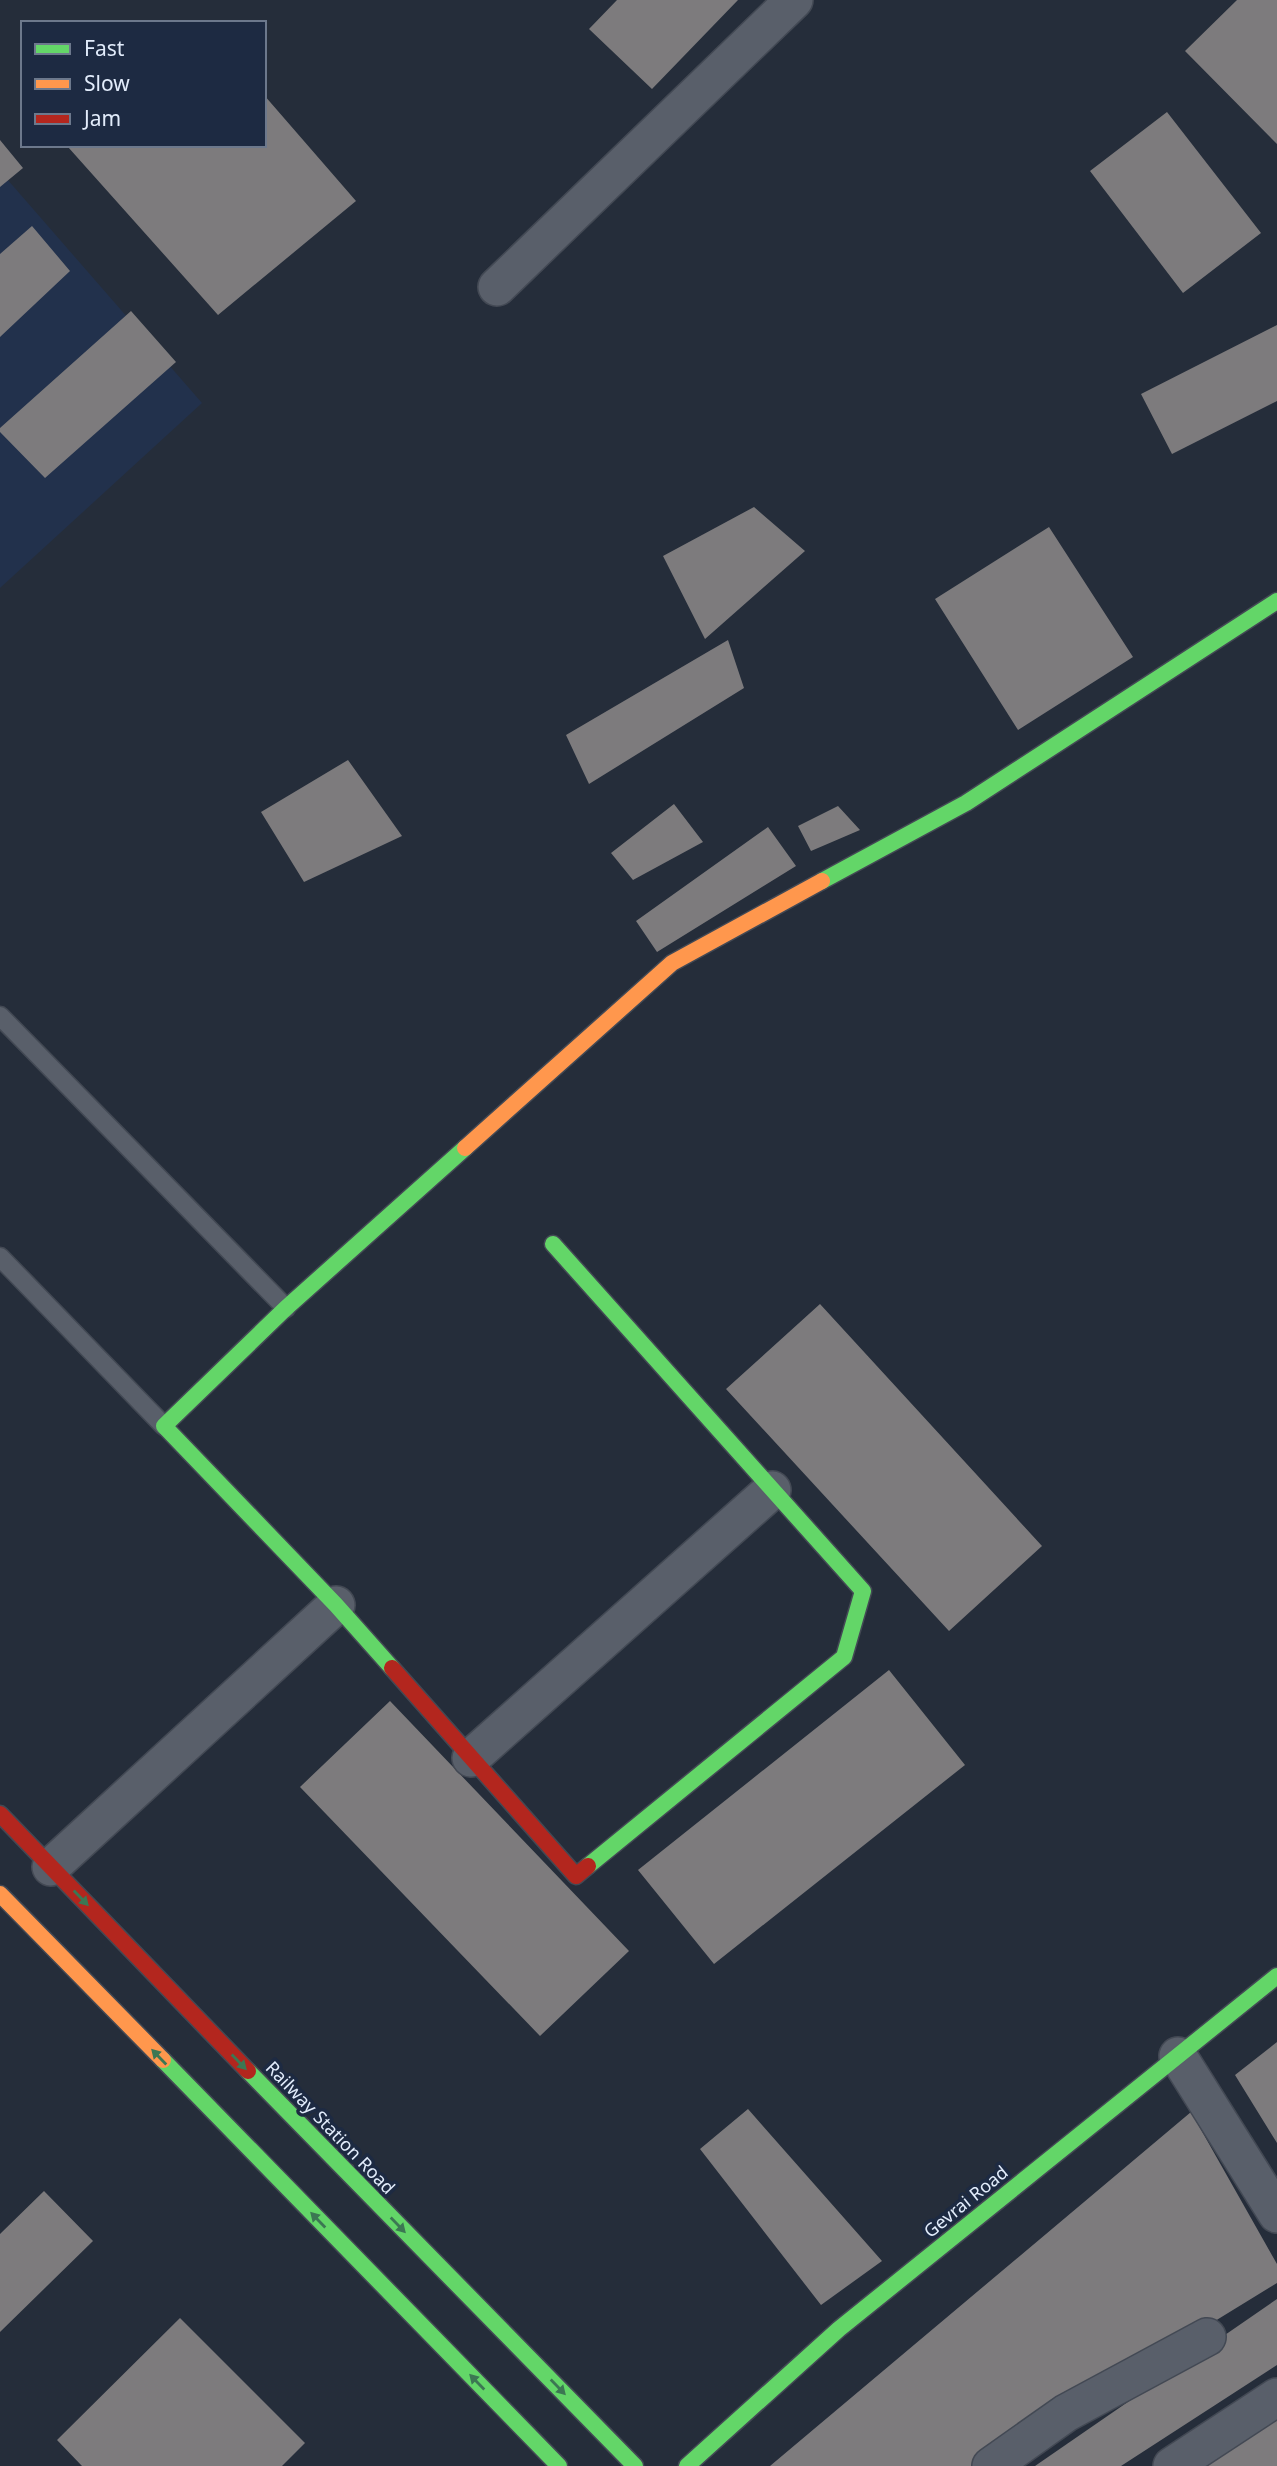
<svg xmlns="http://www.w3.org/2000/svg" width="1277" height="2466" viewBox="0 0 1277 2466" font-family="'Noto Sans',sans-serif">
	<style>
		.built { fill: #22314c }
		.building { fill: #7d7b7d }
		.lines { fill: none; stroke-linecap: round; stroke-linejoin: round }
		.lane-casing { stroke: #434954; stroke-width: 21 }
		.street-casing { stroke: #434954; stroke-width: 40 }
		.fast-casing { stroke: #434954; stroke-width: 19 }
		.slow-casing { stroke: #434954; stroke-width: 19 }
		.jam-casing { stroke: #434954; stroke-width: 19 }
		.lane { stroke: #595f6a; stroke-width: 18 }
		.street { stroke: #595f6a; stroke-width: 37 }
		.fast { stroke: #63d668; stroke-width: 16 }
		.slow { stroke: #ff974d; stroke-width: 16 }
		.jam { stroke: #b3261e; stroke-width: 16 }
		.oneway { fill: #3c7753 }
		.labels { text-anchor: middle; stroke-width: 7; stroke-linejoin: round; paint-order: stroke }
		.street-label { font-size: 18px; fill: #e2ecfb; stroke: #1d2a42 }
	</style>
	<rect width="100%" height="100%" fill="#252d3a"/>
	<path class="built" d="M0,171L202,403L0,588Z"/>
	<path class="building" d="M617,0H738L652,89L589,29Z
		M1237,0H1277V144L1185,51Z
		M264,95L356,201L218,315L68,147L264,145Z
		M1167,112L1261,233L1183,293L1090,171Z
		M0,140L23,168L0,187Z
		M32,226L70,271L0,337V254Z
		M131,311L176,362L45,478L0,432V428Z
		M1277,325V401L1172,454L1141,394Z
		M754,507L805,551L705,639L663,556Z
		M1049,527L1133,657L1018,730L935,599Z
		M728,640L744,688L589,784L566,735Z
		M348,760L402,836L304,882L261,812Z
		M674,804L703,842L633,880L611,853Z
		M838,806L860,830L811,851L798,826Z
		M768,827L796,866L657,952L636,921Z
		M820,1304L1042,1546L949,1631L726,1389Z
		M889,1670L965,1765L714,1964L638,1870Z
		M390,1701L629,1951L540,2036L300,1787Z
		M1277,2042V2143L1235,2075Z
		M748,2109L882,2261L821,2305L700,2149Z
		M1191,2112L1277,2264V2283L979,2466H770Z
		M44,2191L93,2241L0,2332V2234Z
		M1277,2299V2365L1121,2466H1035Z
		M180,2318L305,2443L282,2466H82L57,2440Z
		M1277,2402V2466H1184Z"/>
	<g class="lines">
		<g class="lane-casing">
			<path id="lane" d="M0,1016L286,1308
				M0,1257L164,1426"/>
		</g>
		<g class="street-casing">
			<path id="street" d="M497,287L794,0
				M471,1758L772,1490
				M51,1867L336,1605
				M1178,2056L1277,2214
				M991,2466L1066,2413L1207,2337
				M1172,2466L1277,2397"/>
		</g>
		<g class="fast-casing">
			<path id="fast" d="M822,881L966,803L1277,601
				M553,1244L863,1591L844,1657L588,1866
				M392,1668L336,1605L164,1426L286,1308L465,1148
				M163,2060L559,2466
				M248,2071L635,2466
				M687,2466L839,2329L1277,1976"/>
		</g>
		<g class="slow-casing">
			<path id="slow" d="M465,1148L672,963L822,881
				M0,1894L163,2060"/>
		</g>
		<g class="jam-casing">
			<path id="jam" d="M392,1668L576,1876L588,1866
				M0,1814L248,2071"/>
		</g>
		<use href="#lane" class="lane"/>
		<use href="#street" class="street"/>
		<use href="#fast" class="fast"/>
		<use href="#slow" class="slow"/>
		<use href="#jam" class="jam"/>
	</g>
	<defs><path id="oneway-solid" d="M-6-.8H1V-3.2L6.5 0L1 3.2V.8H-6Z" transform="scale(1.75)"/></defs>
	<g class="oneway">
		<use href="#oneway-solid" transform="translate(81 1898) rotate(46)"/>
		<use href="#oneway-solid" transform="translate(159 2057) rotate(-134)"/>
		<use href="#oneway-solid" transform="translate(239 2062) rotate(46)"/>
		<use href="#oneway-solid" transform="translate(318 2220) rotate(-134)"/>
		<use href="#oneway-solid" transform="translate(398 2225) rotate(46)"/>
		<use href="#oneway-solid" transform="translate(477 2382) rotate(-134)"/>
		<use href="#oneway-solid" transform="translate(558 2387) rotate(46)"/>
	</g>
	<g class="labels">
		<g class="street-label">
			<text transform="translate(330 2128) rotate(46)" y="6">Railway Station Road</text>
			<text transform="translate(966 2202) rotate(-39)" y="6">Gevrai Road</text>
		</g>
	</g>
	<rect x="21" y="21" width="245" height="126" fill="#1d2a42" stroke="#6c788c" stroke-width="2"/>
	<rect x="35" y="44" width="35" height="10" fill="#63d668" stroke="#6c788c" stroke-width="2"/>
	<text x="84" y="56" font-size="21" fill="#e2ecfb">Fast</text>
	<rect x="35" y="79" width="35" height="10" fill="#ff974d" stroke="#6c788c" stroke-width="2"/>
	<text x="84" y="91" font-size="21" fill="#e2ecfb">Slow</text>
	<rect x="35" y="114" width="35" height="10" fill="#b3261e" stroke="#6c788c" stroke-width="2"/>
	<text x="84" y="126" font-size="21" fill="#e2ecfb">Jam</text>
</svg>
